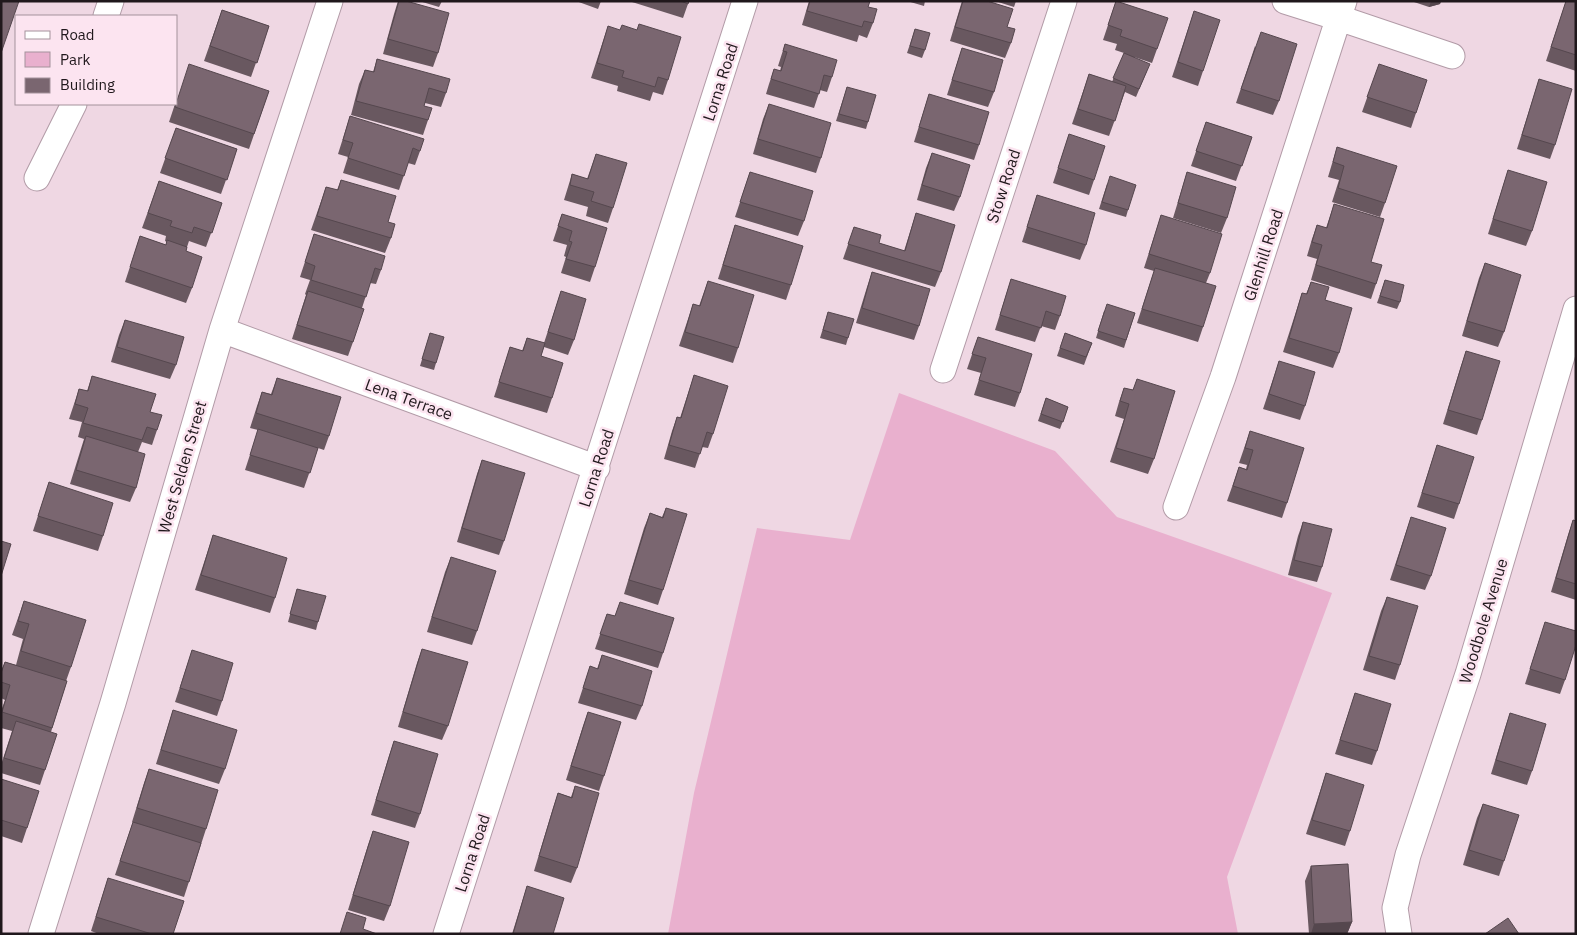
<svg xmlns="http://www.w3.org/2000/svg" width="1577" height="935" viewBox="0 0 1577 935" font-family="'IBM Plex Sans',sans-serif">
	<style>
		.green { fill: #e9b0ce }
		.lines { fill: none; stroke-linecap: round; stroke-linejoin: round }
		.minor-casing { stroke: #b29ba7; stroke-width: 27 }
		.minor { stroke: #fff; stroke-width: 25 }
		.wall { fill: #695860 }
		.shaded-wall { fill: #55474e }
		.building { fill: #7a6670; stroke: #55474e }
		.labels { text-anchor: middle; stroke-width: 5; stroke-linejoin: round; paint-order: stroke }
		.street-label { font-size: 16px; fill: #20181c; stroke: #fce4f0 }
	</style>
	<rect width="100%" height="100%" fill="#efd7e3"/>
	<path class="green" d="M899,393L1055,451L1117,517L1332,593L1227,877L1238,934H668L694,793L757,528L850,540Z"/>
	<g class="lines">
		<g class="minor-casing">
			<path id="minor" d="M1285,1L1339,18L1452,56
				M106,16L111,1
				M37,178L74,104
				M222,330L597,468
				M943,370L1064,1
				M1176,507L1223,377L1344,1
				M41,934L113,703L222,330L330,1
				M446,934L745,1
				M1399,934L1395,908L1408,855L1468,674L1576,309"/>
		</g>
		<use href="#minor" class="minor"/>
	</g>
	<path class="wall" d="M398,1L438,53L433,67L383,54L394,14Z
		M419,1H442L439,7Z
		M576,1H601L598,9Z
		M633,1H689L683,18L632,2Z
		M809,1H870L868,7L873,23L867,38L859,35L857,42L802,25Z
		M907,1H925L924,6Z
		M962,1H987L1007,27L1011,43L1005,58L950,41Z
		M995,1H1016L1014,7Z
		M1116,1L1157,49L1152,63L1134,57L1147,71L1136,97L1125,92L1109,136L1072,124L1089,74L1112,82L1124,53L1115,50L1117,44L1103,40Z
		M1411,1H1441L1440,4L1429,7Z
		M1566,1H1576V71L1546,61Z
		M222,10L269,26L251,77L204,61Z
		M1194,11L1203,71L1198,86L1172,77Z
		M608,26L668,80L663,95L653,92L650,101L617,91L618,86L591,78L603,41Z
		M915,29L925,50L922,58L907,53Z
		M785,44L832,77L827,92L820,90L814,108L766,94L769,84L774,69L780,71L781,67L778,66Z
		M1255,46L1279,101L1273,115L1236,103Z
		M962,48L994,92L988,107L947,95Z
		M377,59L446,93L441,107L425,103L424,106L428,120L423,135L351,115L359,84L365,70L373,72Z
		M1379,64L1416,113L1411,128L1362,112Z
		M1539,79L1555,145L1550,159L1517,149Z
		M847,87L868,122L866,129L836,121Z
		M269,91L249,149L169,122L175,104Z
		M929,94L979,145L974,160L914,142Z
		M769,104L821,158L816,173L753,154L763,119Z
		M350,116L420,151L415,165L408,163L399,190L343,173L348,157L338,154Z
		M1206,122L1252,137L1236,181L1191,166Z
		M176,128L237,149L221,194L160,173Z
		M1069,134L1094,180L1089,195L1053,183Z
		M1337,147L1385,203L1380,217L1332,202L1339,180L1328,177Z
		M932,153L960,197L954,211L917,200L926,168Z
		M596,154L613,208L608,223L586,216L588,207L564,200L572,174L587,179Z
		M1508,170L1532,231L1526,246L1488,234Z
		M750,172L804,221L798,236L735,217Z
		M1187,172L1227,218L1221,233L1173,218Z
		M341,180L391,238L385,253L311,230L326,187L337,190Z
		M159,181L222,203L206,247L189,241L187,247L186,251L192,288L186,303L125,282L140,236L166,245L167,242L165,241L166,236L142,228Z
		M1107,184L1128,210L1126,217L1099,209Z
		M1037,195L1086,245L1080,260L1022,242Z
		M1334,204L1371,262L1376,284L1371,299L1311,280L1317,259L1307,256L1312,239L1317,225L1326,228Z
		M916,213L941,272L935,287L843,259L854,227L879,243L904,251Z
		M562,214L595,267L590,282L561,273L566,257L564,256L567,245L553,241Z
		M1161,215L1210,273L1206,283L1203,327L1198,342L1137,323L1154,271L1144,268Z
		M735,225L791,285L786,300L718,279Z
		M314,234L381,270L376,284L370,283L362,308L353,342L348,356L292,339L306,295L305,294L310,280L300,277Z
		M1485,263L1504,332L1498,347L1462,336L1479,278Z
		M872,272L919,326L914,340L856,323L867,287Z
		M1011,279L1060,316L1055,330L1041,326L1035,342L995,330Z
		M1385,280L1400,302L1397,309L1377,303Z
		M708,281L738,348L733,363L679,346L693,304L699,306Z
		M1311,282L1325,300L1339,353L1333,368L1283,352L1302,293L1306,294Z
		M561,291L574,340L568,355L544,347L541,356L552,398L547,413L494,397L510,347L522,351L527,338L544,343Z
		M1104,311L1135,313L1124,348L1096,338Z
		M828,312L848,338L846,345L820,338Z
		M125,320L176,365L170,379L111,362L119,335Z
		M430,333L436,363L434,370L420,366Z
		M1065,333L1092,343L1084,365L1057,356Z
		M978,337L1020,393L1015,407L974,395L981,373L967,369Z
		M1466,351L1482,420L1477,435L1443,424L1461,366Z
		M1279,361L1305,406L1300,420L1263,409Z
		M694,375L713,434L708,448L702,447L695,468L664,459L672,431L677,417L680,418Z
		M92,376L150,412L157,430L152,445L142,442L138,452L136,488L130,502L70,484L84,439L78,437L82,422L69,419L79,389L87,391Z
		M277,378L329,436L324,450L318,448L304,488L245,470L258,430L250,428L257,406L262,392L271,394Z
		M1137,379L1154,459L1148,474L1110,462L1124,419L1115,416L1119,402L1124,388L1133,390Z
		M1046,398L1068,407L1060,429L1038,421Z
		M1250,431L1287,503L1282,518L1227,501L1239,467L1246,469L1247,465L1239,463Z
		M1437,445L1459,504L1454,519L1417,507Z
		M482,460L504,541L499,555L457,542L477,474Z
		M49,482L103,536L98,551L33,531Z
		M666,508L663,590L658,605L624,594L644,528L650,513L662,517Z
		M1411,517L1431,576L1425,590L1390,580Z
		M1573,520L1576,521V600L1551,592L1568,535Z
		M1303,522L1322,567L1317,582L1288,575L1298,536Z
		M213,535L275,598L270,613L195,590Z
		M451,557L477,631L472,645L427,632L445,572Z
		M297,589L318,622L316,630L288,622Z
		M1387,597L1400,665L1395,680L1363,670L1381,611Z
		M24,601L71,667L66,681H67L51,732L45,770L40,785L1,773V765L12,731L1,728V711L5,700L1,698V671L5,662L16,665L23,639L12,635Z
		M620,602L663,653L658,668L595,649L607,614L615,616Z
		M1545,622L1565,680L1560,694L1525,684Z
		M422,649L448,726L442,740L398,727L417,663Z
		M192,650L222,701L217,716L175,702Z
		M602,655L642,706L636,720L578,703L590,666L597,669Z
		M1355,693L1377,751L1372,765L1335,754Z
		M173,710L225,769L219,784L156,764Z
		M588,712L604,776L599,791L566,780L583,726Z
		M1510,713L1532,771L1527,785L1491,774L1505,728Z
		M394,741L420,814L415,828L371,815L389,756Z
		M149,769L206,829L184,897L115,875L133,822H132L144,783Z
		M1326,773L1350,831L1345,846L1306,834Z
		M1,779L27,828L22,843L1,836Z
		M575,786L577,868L571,883L534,871L553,808L558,793L571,797Z
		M1483,804L1504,861L1499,876L1463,865L1477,818Z
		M373,831L390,906L384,921L348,910L368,845Z
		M1311,866L1352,922L1347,934H1309L1305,881Z
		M108,878L173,934H99L91,931Z
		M527,886L553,934H512Z"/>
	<path class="shaded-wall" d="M1431,1H1441L1440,4L1429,7Z
		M1352,922L1347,934H1311L1314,924Z"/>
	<path class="building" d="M1,1H19L1,53Z
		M399,1H406L449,13L438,53L388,39Z
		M681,1H689L688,4Z
		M810,1H870L868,7L877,9L873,23L864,21L862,27L807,11Z
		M963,1H987L1013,9L1007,27L1015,29L1011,43L955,27Z
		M1116,1L1168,18L1157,49L1120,36L1122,30L1108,25Z
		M1566,1H1576V55L1551,47Z
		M222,10L269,26L257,63L210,46Z
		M1194,11L1220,20L1203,71L1178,62Z
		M639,24L681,37L668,80L658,77L655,87L622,77L624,71L597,63L608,26L620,30L622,25L637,30Z
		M915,29L930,33L925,50L910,46Z
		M1261,32L1297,44L1279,101L1241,89Z
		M785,44L837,60L832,77L824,75L819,94L771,79L774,69L781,71L787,52L783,51Z
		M962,48L1003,60L994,92L952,80Z
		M1124,53L1150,64L1139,89L1113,78Z
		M377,59L450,79L446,93L429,88L424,106L432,108L428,120L356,101L365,70L374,72Z
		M189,64L269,91L254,134L175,107Z
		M1379,64L1427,80L1416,113L1367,97Z
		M1089,74L1126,86L1115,121L1078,109Z
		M1539,79L1572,89L1555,145L1522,135Z
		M847,87L876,95L868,122L839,114Z
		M929,94L989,112L979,145L919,127Z
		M769,104L831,123L821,158L758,139Z
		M350,116L424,139L420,151L413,148L404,176L348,158L353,143L343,140Z
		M1206,122L1252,137L1242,166L1196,151Z
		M176,128L237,149L227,180L165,158Z
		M1069,134L1105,146L1094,180L1058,168Z
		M1337,147L1397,166L1385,203L1338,188L1344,166L1333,162Z
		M932,153L970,165L960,197L922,185Z
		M596,154L627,163L613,208L591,201L594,192L570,185L572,174L588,179Z
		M1508,170L1547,182L1532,231L1493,219Z
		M750,172L813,191L804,221L740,202Z
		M1187,172L1236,187L1227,218L1178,203Z
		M1110,176L1136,185L1128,210L1102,202Z
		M341,180L396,196L388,222L395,224L391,238L317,216L326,187L338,190Z
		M159,181L222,203L212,233L194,227L192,233L170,226L172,221L148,213Z
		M1037,195L1095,213L1086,245L1027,227Z
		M1334,204L1384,219L1371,262L1382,265L1376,284L1316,265L1322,245L1312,242L1317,225L1327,228Z
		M916,213L955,225L941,272L848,244L854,227L881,235L879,243L905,251Z
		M562,214L607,228L595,267L566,259L572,242L569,241L572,231L558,226Z
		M1161,215L1222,234L1210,273L1149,254Z
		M735,225L803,246L791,285L723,265Z
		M314,234L385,256L381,270L375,268L366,297L311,280L315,266L305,262Z
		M140,236L166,245L167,240L187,247L186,251L202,257L192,288L130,267Z
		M1485,263L1521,275L1504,332L1467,321Z
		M1155,268L1216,286L1203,327L1142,309Z
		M872,272L930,289L919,326L862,308Z
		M1011,279L1066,296L1060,316L1046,311L1041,328L1000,315Z
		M1385,280L1404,285L1400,302L1380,296Z
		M708,281L754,295L738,348L685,332L693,304L700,306Z
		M1311,282L1329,287L1325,300L1352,308L1339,353L1289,338L1302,293L1307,294Z
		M308,291L364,309L353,342L297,325Z
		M561,291L586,299L574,340L548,332Z
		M1107,304L1135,313L1126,340L1098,331Z
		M828,312L854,319L848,338L823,330Z
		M125,320L184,337L176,365L117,347Z
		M430,333L444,337L436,363L422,359Z
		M1065,333L1092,343L1086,357L1060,348Z
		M978,337L1032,354L1020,393L979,380L986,358L972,354Z
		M527,338L545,343L541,356L563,363L552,398L499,382L510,347L523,351Z
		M1466,351L1500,361L1482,420L1448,410Z
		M1279,361L1315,372L1305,406L1269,394Z
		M694,375L728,386L713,434L707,432L700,454L669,445L677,417L681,418Z
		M92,376L156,394L150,412L162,415L157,430L147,427L142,440L83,423L88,408L75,404L79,389L88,391Z
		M277,378L341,397L329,436L256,413L262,392L272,395Z
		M1137,379L1175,391L1154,459L1116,448L1129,404L1120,401L1124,388L1133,390Z
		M1046,398L1068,407L1063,422L1041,414Z
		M258,429L318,448L310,473L250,455Z
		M1250,431L1304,448L1287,503L1233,486L1239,467L1247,470L1253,450L1245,448Z
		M86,436L145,454L136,488L76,470Z
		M1437,445L1474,457L1459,504L1422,493Z
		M482,460L525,473L504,541L462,528Z
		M49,482L113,503L103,536L38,516Z
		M666,508L687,514L663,590L629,580L650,513L663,518Z
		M1411,517L1446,528L1431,576L1396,565Z
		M1573,520L1576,521V584L1556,578Z
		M1303,522L1332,529L1322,567L1294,560Z
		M213,535L287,558L275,598L201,575Z
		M1,541L11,544L1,576Z
		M451,557L496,571L477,631L432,617Z
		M297,589L326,596L318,622L290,614Z
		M1387,597L1418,606L1400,665L1369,656Z
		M24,601L86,620L71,667L21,651L29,624L18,621Z
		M620,602L674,618L663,653L600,634L607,614L615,616Z
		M1545,622L1576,631V645L1565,680L1530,669Z
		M422,649L468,662L448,726L403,712Z
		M192,650L233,663L222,701L180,688Z
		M602,655L652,671L642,706L583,688L590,666L598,669Z
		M5,662L67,681L52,728L2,712L10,685L1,682V673Z
		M1355,693L1391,704L1377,751L1340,740Z
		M173,710L237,730L225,769L161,750Z
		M588,712L621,722L604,776L571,766Z
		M1510,713L1546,724L1532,771L1496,760Z
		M16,721L57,734L45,770L4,758Z
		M394,741L438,754L420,814L376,800Z
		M149,769L218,790L206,829L137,808Z
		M1326,773L1364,785L1350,831L1312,820Z
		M1,779L39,791L27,828L1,820Z
		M575,786L599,793L577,868L539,856L558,793L572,798Z
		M1483,804L1519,815L1504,861L1469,850Z
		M133,822L201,843L189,882L120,861Z
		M373,831L409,842L390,906L353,895Z
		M1348,864L1352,922L1314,924L1311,866Z
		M108,878L184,901L173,934H152L96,917Z
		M527,886L564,898L553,934H513Z
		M347,912L366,918L363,929L377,934H340Z
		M1508,918L1519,934H1485Z"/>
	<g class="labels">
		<g class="street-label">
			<text transform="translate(720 82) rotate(-72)" y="6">Lorna Road</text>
			<text transform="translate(1003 186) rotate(-72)" y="6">Stow Road</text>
			<text transform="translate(1263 255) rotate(-72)" y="6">Glenhill Road</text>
			<text transform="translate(409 399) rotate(20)" y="6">Lena Terrace</text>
			<text transform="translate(182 467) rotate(-74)" y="6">West Selden Street</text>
			<text transform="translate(596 468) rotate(-72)" y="6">Lorna Road</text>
			<text transform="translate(1483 621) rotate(-73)" y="6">Woodbole Avenue</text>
			<text transform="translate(472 853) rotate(-72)" y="6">Lorna Road</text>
		</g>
	</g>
	<rect width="1577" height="935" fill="none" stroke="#20181c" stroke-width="5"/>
	<rect x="15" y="15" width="162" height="90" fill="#fce4f0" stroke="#a4929b"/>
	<rect x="25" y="31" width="25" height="8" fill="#ffffff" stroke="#a4929b"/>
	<text x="60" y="40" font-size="15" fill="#20181c">Road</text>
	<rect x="25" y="52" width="25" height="15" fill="#e9b0ce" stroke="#a4929b"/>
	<text x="60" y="65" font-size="15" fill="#20181c">Park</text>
	<rect x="25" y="78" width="25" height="15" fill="#7a6670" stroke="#a4929b"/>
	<text x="60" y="90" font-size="15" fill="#20181c">Building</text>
</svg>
